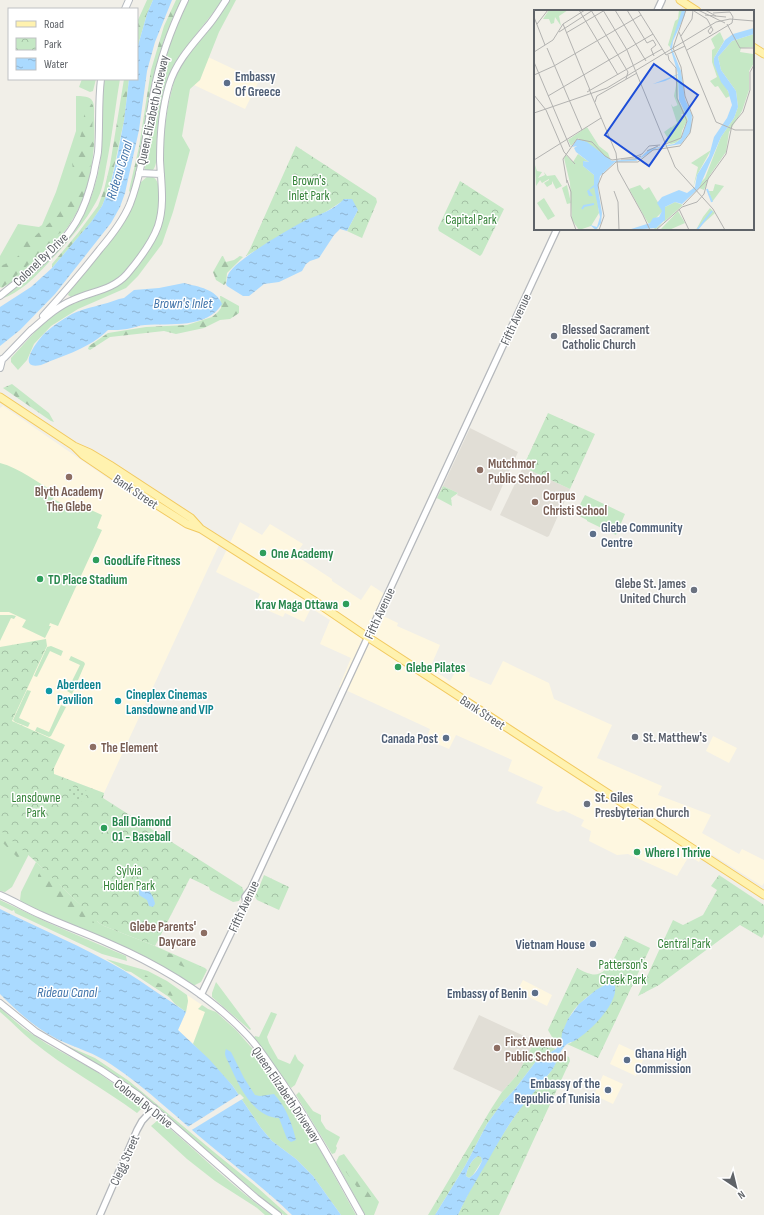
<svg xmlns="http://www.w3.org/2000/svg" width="764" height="1215" viewBox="0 0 764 1215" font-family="'Sofia Sans Condensed',sans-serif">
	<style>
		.commercial { fill: #fef7e0 }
		.education { fill: #e1ded6 }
		.grass { fill: #c5e8c5 }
		.forest { fill: url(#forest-firs) }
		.park { fill: url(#park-crowns) }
		.garden { fill: url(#garden-dots) }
		.water { fill: url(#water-ripples); fill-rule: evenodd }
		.pier { fill: #f1efe8 }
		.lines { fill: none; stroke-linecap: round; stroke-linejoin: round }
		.tertiary-casing { stroke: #b5b8bc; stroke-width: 8 }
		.secondary-casing { stroke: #b6babf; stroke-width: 8 }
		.primary-casing { stroke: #f2c960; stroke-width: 9 }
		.tertiary { stroke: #fff; stroke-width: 5.5 }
		.secondary { stroke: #fff; stroke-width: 6 }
		.primary { stroke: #fff2af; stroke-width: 7 }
		.service-dot { fill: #5c6f8a; stroke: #fff; stroke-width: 1.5 }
		.worship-dot { fill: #6b7280; stroke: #fff; stroke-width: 1.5 }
		.education-dot { fill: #8d6e63; stroke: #fff; stroke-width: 1.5 }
		.leisure-dot { fill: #2e9e5b; stroke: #fff; stroke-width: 1.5 }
		.culture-dot { fill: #0f9aa8; stroke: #fff; stroke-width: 1.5 }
		.labels { text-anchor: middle; stroke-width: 3; stroke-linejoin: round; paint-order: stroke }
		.service-label { font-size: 13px; font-weight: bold; fill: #4e5e75; stroke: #fff; text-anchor: end }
		.street-label { font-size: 13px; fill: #5f6368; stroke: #fff }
		.park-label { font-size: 13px; fill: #348238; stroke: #fff }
		.worship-label { font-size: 13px; font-weight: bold; fill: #5b616d; stroke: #fff; text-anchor: start }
		.education-label { font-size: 13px; font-weight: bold; fill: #785e54; stroke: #fff; text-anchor: start }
		.leisure-label { font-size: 13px; font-weight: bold; fill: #27864d; stroke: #fff; text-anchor: start }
		.culture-label { font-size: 13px; font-weight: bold; fill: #0d838f; stroke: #fff; text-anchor: start }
		.water-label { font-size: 14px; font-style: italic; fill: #4174aa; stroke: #fff }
		.inset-river { fill: none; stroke: #aadaff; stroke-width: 2 }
		.inset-road { fill: none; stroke: #b3b3b1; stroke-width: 1 }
		.view { fill: #1d4ed8; fill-opacity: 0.15; stroke: #1d4ed8; stroke-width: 2 }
		.inset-edge { fill: none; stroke: #5f6368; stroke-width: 2 }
	</style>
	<defs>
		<pattern id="forest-firs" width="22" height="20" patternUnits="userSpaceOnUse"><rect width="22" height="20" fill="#c5e8c5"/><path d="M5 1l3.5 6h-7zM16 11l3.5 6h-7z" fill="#a3c0a4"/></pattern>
		<pattern id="park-crowns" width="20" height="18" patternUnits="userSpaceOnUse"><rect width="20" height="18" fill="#c5e8c5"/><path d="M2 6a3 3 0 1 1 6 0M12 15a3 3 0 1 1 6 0" fill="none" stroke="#a3c0a4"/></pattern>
		<pattern id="garden-dots" width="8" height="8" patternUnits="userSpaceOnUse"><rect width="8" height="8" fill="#c5e8c5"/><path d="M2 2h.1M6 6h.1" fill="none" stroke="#a3c0a4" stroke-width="1.8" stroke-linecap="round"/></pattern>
		<pattern id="water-ripples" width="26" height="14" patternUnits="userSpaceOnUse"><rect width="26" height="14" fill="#aadaff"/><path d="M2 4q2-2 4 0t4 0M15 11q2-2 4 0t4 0" fill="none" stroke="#8eb4d2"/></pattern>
	</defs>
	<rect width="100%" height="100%" fill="#f1efe8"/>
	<path class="commercial" d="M208,57L259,81L245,109L194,85L200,80Z
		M3,406L132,495L219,545L104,793L54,774L0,749V408Z
		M240,522L262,535L270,524L303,544L295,555L332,579V581L361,600L371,585L391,598L383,616L398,623L397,626L440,645L430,668L450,681L458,667L470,673L469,676L491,685L503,661L549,683L554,699L612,725L597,758L662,786L658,795L711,815L702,833L739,854L742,849L764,860V883L762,886L705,850L699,862L689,856L677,876L628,854L617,855L589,841L591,831L581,826L584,820L563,810L558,812L536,803L543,787L508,771L512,760L456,735L449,749L426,739L430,729L339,687L351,658L320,644L330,620L311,608L304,622L285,613L283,617L255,605L260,594L216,572Z
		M713,736L737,748L729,763L706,751Z
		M523,980L552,995L547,1006L517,991Z
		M187,995L202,1005L200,1006L205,1012L193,1044L178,1030L186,1012L188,1001Z
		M619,1044L645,1056L636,1076L610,1064Z
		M603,1075L623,1084L613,1104L594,1095Z"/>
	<path class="education" d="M470,428L518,452L491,511L457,495L458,493L443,486Z
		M523,467L570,489L549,536L547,537L500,515Z
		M479,1015L535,1041L517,1075L502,1092L453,1069Z"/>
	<path class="grass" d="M189,0H222C208,22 188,41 175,64C170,73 166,85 164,95C160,109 158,124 157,138C156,148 159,161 153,170L149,171L145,170L144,166C151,142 152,115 157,90C163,59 175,28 189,0Z
		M229,0H236L219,32L200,80L190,89L182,136L190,150L173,212L162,244L138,276L126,288L78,309L51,326L34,344L27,360L18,370L11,362V358L43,323L63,308L78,300L97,295L118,285L160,228L163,139L168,106L174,81L182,63Z
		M82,79H96L93,91L90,92L79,87Z
		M103,79H120C115,108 112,138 106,167C104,179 102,192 96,202C84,224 66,244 49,262C35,277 20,293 1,299C23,281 55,257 72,234C88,212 98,182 101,155C104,130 100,104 103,79Z
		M76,96C81,96 87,96 91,99C95,103 94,111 94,116C96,152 91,192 71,222C60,240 43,254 27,268C20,275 10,287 0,287V256L18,224L39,227L42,225L56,192L76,131Z
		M148,176C167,174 158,222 153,232C148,244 129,271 119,278C104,289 88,293 71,297L68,295L69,292L123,224L131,209L136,191L141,182Z
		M0,463C20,468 37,483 56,492L53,499L77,510L80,505L102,515L97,528L102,530L58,626L50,623L49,626H51L45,638L22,627L26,620L9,612H0Z
		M585,495L625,514L616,535L587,521V520L575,514Z
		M0,615H12L16,616L14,619L11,618L0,641Z
		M51,646L63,651L61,656L50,651L37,677L34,676L47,647Z
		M71,656L84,662L85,664L72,694L67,691L80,665L69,660Z
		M27,690L31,691L19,718L30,723L28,727L15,722L13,720Z
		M61,705L66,707L51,736L49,737L35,731L37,727L49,732Z
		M0,819L28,852V856L12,887L5,892L0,891Z
		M36,862L99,923L104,926L155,946L205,968L207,970L201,982L193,986L23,903L20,900L21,892Z
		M0,900L51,924L126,956L127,961L102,954L15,913L14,910L12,911L0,905Z
		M106,959L148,971L167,981L187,995L188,1001L186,1012L175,1004L169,997L131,972L126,971Z
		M216,982L251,1029L250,1030L212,997V993Z
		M202,1005L208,1009L216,1012L236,1030L265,1063L313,1137L356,1215H341L313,1176L296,1159L272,1141L261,1128L232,1085L193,1044L205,1012L198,1009Z
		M0,1008L23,1028L47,1044L94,1070L143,1104V1107L137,1113C103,1088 65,1068 32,1041C21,1032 11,1021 0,1012Z
		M271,1012L277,1014L267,1037L269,1043L278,1059L290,1064L295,1054L298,1060L304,1065L295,1085L291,1088L254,1038L255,1036L259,1037Z
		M63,1044L95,1058L129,1081L214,1152L258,1188L288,1215H284L270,1205L148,1100Z
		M299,1092L313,1111L321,1115V1121L326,1129L340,1137L336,1146L337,1148L335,1153L332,1154L296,1095Z
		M158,1120H160C197,1151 232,1187 272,1215H265L257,1208L215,1181L187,1159L151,1126Z
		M344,1154L379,1202L374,1215H365L336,1162L339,1156Z"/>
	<path class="forest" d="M147,0H153L147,14L137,49V22Z
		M176,0H182L164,40L152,83L137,174L130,192L129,191L130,186L139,147L151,70L164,26Z
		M124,79H129L124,121L110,186L102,206L92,221L52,268V264L78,233L98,206L104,190L110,165Z
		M87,101L93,105L92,141L94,144L86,193L74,216L66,229L51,239L50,243L27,266L2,288L0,287V266C6,264 20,257 22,251C22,248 22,246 22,244L34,237L58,215L60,212L59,202L68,200L76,194L72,162L83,128L85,103Z
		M222,256H223L226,262L234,260L240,256L243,257L227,273L226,283L224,285L216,280L213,272Z
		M220,296H221L239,306V313L230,319L220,320L204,328L176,334L164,331L110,337L90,350L88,349L89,346L108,333L146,327L187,325L212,317L218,312L221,308Z
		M12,384L49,413L54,422L51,421L3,388Z
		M0,831L21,849L23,854L22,856L17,857L0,840Z
		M43,870L50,871L65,892L97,919V922L94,923L85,920L70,910L50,894L45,889L41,887L38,882V875Z
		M164,951L201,967L204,971C201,972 183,967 179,965C175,963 171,959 166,956Z
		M133,968C146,973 158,988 173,986L176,993L172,996L167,995L136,974L132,971Z
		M478,1156L481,1157L482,1161L473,1175L469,1178L466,1176C467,1169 471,1160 478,1156Z
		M347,1165L351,1167L372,1198L373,1208H369L363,1204L362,1194L346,1172L344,1168Z"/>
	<path class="park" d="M296,146L376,198L377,202L362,238L347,231L358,210L341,202L324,213L306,221L246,256L250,249Z
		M460,181L504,209L482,254L480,256L439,231L438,228Z
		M548,413L595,434L570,489L523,467Z
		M443,486L458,493L451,498L452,506L437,498Z
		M46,639L47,646L12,721L65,745L54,768V774L104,793L103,798L242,887L244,892L239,901L233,902L210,890L209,887L190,878L155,946L104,926L99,923L36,862L0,830V647Z
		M264,875L289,887L279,910L257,900L255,897Z
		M719,875L764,905V934L762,938L740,925L659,985L638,996L673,920L683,925L703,915L717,890L711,886Z
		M625,936L650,948L598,1058L567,1044L571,1043L610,982C595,991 575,1003 568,1020C565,1027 563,1035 561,1042L552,1037L548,1030L577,968C581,970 586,973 591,974C608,979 619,948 625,936Z
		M535,1041L556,1049L537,1060L515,1089L502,1103L487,1124L465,1166L435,1215H428L491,1109L502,1092L517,1075Z
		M560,1053L569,1057L570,1061L499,1215H458C474,1179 497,1142 519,1110C533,1091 553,1075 560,1053Z"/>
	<path class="garden" d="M72,786L87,791V794L79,804L76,803L68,789L69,787Z"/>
	<path class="water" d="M153,0H172L155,42L147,71L139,130L125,193L120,207L111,223L55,294L20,330L0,346V307L31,287L52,268L91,222L102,206L110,186L116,162L124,121L129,79H137V49L147,14Z
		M344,199H352L358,210L347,231L340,229L334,235L319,258L310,261L306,264L302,271L279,282L264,284L249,296H243L227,286L226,284C227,281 227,277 228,275C233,261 291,228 306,220C319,215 335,209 344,199Z
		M184,283C199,287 216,289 222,304C207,329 170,323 145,325C139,325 133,328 127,329C121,330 115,330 108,330C90,348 65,355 41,365C14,371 39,338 46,332C54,325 63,319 72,314C87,307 104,305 119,299L124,298L134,290L159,288Z
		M144,886C149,888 155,900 155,904L153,907L149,906L147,900L139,895V889Z
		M0,909C41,929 83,947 123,970C144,983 165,998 186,1012L178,1030L209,1059L232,1085L261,1128L272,1141L296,1159L313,1176L341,1215H292C267,1190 238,1169 211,1146C178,1119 148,1089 112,1065C95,1053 76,1048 57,1039C35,1028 17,1011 0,994Z
		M610,982L614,983C622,1001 589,1032 576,1040C573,1042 570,1042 567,1044C559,1050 558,1062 552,1070C542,1083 531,1095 521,1108C509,1123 500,1140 490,1157C479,1176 467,1195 458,1215H435L465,1166L487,1124L502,1103L515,1089L537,1060L556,1049L561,1042L562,1033L568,1019L579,1004L596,990ZM478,1156L481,1157L482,1161C479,1167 476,1174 469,1178L466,1176C467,1169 471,1160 478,1156Z
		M226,1049L231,1052L244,1078L255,1095L260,1096L274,1094C286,1107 292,1123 296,1140L291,1142L287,1139L279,1118C253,1117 239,1086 230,1066C228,1060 223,1056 226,1049Z"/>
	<path class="pier" d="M240,1094L244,1098L190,1131L186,1128Z"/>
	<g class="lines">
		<g class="tertiary-casing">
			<path id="tertiary" d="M657,11L662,0
				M201,995L244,906L246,902L245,897L251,889L557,229
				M100,1215L137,1130L142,1121L154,1108"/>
		</g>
		<g class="secondary-casing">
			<path id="secondary" d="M125,9L129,0
				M139,173L161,174
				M0,296C27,274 58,252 76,222C85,207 90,190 94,173C95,166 97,159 98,152C100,128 98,103 101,79
				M43,316C63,294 82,272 100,249C112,235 123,221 130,204C144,167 146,129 154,91C160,59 171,29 185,0
				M29,332C43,320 56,307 73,300C91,291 112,291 127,274C138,261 152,243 158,226C165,205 161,182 160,160C160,135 162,109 169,85C176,62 192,45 207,27C214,19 220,9 226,0
				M0,360L4,358L31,330
				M0,368L2,360
				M0,895C14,901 27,909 41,915C63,925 86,933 108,943C159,965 210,995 248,1036C261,1050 271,1067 282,1082C311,1125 336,1170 361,1215
				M0,1003L36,1032L101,1070L138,1095L256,1198L278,1215"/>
		</g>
		<g class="primary-casing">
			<path id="primary" d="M680,0L697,11
				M753,47L764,54
				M0,397L74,446L90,453L110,465L191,518L200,528
				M74,446L83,455L157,505L187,524L201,529L313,600L363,634L764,895"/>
		</g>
		<use href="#tertiary" class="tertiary"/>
		<use href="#secondary" class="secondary"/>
		<use href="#primary" class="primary"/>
	</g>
	<g class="service-dot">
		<circle cx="227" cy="83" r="4"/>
		<circle cx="593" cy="534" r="4"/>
		<circle cx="446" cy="738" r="4"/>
		<circle cx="593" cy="944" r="4"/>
		<circle cx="535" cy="993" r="4"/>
		<circle cx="627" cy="1060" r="4"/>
		<circle cx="608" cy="1090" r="4"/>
	</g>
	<g class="worship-dot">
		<circle cx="554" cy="336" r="4"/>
		<circle cx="694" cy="590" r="4"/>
		<circle cx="635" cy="737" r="4"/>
		<circle cx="587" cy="804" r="4"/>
	</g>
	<g class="education-dot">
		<circle cx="480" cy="470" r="4"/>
		<circle cx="69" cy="477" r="4"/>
		<circle cx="535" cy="502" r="4"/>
		<circle cx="93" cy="747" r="4"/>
		<circle cx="204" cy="933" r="4"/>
		<circle cx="497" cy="1048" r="4"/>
	</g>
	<g class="leisure-dot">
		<circle cx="263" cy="553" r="4"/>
		<circle cx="96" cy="560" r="4"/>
		<circle cx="40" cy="579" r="4"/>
		<circle cx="346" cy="604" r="4"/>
		<circle cx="398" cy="667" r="4"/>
		<circle cx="104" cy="828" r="4"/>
		<circle cx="637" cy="852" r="4"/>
	</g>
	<g class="culture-dot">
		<circle cx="49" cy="691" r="4"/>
		<circle cx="118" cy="701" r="4"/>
	</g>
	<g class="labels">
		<g class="service-label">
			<text x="235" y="81" text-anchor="start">Embassy<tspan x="235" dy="15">Of Greece</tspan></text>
			<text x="601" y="532" text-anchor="start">Glebe Community<tspan x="601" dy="15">Centre</tspan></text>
			<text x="438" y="743">Canada Post</text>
			<text x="585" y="949">Vietnam House</text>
			<text x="527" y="998">Embassy of Benin</text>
			<text x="635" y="1058" text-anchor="start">Ghana High<tspan x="635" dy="15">Commission</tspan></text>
			<text x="600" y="1088">Embassy of the<tspan x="600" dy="15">Republic of Tunisia</tspan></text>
		</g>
		<g class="street-label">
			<text transform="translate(152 110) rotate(-78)" y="5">Queen Elizabeth Driveway</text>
			<text transform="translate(40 259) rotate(-44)" y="5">Colonel By Drive</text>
			<text transform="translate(515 319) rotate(-65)" y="5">Fifth Avenue</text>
			<text transform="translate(136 491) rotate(34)" y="5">Bank Street</text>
			<text transform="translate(379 613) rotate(-65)" y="5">Fifth Avenue</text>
			<text transform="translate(483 712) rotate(33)" y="5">Bank Street</text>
			<text transform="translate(243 906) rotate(-65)" y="5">Fifth Avenue</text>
			<text transform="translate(287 1094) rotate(56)" y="5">Queen Elizabeth Driveway</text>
			<text transform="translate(144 1103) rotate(38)" y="5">Colonel By Drive</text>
			<text transform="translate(124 1160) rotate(-66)" y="5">Clegg Street</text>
		</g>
		<g class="park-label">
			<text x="309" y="185">Brown's<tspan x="309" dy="15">Inlet Park</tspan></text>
			<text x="471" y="224">Capital Park</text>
			<text x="36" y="802">Lansdowne<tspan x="36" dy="15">Park</tspan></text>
			<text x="129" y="875">Sylvia<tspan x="129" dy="15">Holden Park</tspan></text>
			<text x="684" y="948">Central Park</text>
			<text x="623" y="969">Patterson's<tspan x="623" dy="15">Creek Park</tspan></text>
		</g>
		<g class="worship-label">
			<text x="562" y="334">Blessed Sacrament<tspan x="562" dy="15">Catholic Church</tspan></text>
			<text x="686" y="588" text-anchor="end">Glebe St. James<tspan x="686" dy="15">United Church</tspan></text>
			<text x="643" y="742">St. Matthew's</text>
			<text x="595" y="802">St. Giles<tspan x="595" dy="15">Presbyterian Church</tspan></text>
		</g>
		<g class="education-label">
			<text x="488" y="468">Mutchmor<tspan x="488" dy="15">Public School</tspan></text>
			<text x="69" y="496" text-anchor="middle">Blyth Academy<tspan x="69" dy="15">The Glebe</tspan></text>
			<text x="543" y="500">Corpus<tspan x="543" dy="15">Christi School</tspan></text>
			<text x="101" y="752">The Element</text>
			<text x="196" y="931" text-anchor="end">Glebe Parents'<tspan x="196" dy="15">Daycare</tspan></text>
			<text x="505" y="1046">First Avenue<tspan x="505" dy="15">Public School</tspan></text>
		</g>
		<g class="leisure-label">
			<text x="271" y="558">One Academy</text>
			<text x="104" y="565">GoodLife Fitness</text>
			<text x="48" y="584">TD Place Stadium</text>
			<text x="338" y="609" text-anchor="end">Krav Maga Ottawa</text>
			<text x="406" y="672">Glebe Pilates</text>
			<text x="112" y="826">Ball Diamond<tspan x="112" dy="15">01 - Baseball</tspan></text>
			<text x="645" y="857">Where I Thrive</text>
		</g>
		<g class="culture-label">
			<text x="57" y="689">Aberdeen<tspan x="57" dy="15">Pavilion</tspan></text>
			<text x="126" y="699">Cineplex Cinemas<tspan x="126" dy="15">Lansdowne and VIP</tspan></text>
		</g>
		<g class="water-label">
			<text transform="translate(119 170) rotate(-73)" y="5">Rideau Canal</text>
			<text x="183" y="308">Brown's Inlet</text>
			<text x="67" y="997">Rideau Canal</text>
		</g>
	</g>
	<g transform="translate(534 10)">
		<rect width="220" height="220" fill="#f1efe8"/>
		<path d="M144,65V89L154,109L148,120L147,129L141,133L133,135L137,133L131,132L135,130L130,122L137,117L141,119L150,104H147L140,86ZM1,155L3,161L8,162L4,168L11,165L10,162L13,166L21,165L28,176L22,179L18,171V174L13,177L10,173L15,170V169L8,173L6,170L2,176ZM10,188L21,206L14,210L3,193Z" fill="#c5e8c5"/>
		<path d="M176,198L181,203L162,220L169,207Z" fill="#c5e8c5"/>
		<path d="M15,0H34L25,6L27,16L21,7L20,13L17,14L15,9H9ZM145,0H148L149,3L136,37L134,35L141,11L144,9ZM186,22L190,31L180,48L196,86L192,88L184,76L181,77L176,71L183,67L178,52V40L181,38L177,29ZM220,24V37L207,38L206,42L219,44L220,53L215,61V80L208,101L195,122L192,142L176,165L170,180L165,178L166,173L171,168L187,127L200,108L204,97L202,81L187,60L184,47L198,31ZM137,94L139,97L144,95L146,98L150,117L143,129L134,132L143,126L138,117L143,113ZM53,117L65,136L74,143L77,151L44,128L37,136L34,130ZM177,140L163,165L159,178L164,157L157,153ZM44,144L55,152L50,151L49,156L60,165L65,203L57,216L45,220L38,210L36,173L30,148L32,145L41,154L39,152ZM181,174L190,176L178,192L175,181H179ZM33,175L37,193L33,194L28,178ZM106,175L110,180L115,177L129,201L117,213H114L95,179ZM141,192L149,195L121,220H118L130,212L131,197ZM144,201L151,213L135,220L127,219Z" fill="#c5e8c5"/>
		<path d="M148,0H151V5L139,31L138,39L147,61L151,89L158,105L157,121L147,134L123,138L102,151L81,152L66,166L64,179L68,203L67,213L62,220L56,215L63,217L66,207L60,177L55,180L59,186H55L53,181L60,175V165L49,156V151L55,152L42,142L40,138L43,136L38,137L43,129L53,132L78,151L106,148L115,139L140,134L147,129L154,109L145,90L144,65L131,71L119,74L144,64L136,37ZM220,18V24L198,31L184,47L187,60L202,81L204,97L200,108L187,127L165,178L148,194L141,192L131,197V210L122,218L94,220L116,213L119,208L125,207L128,201L123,193L128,187L145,180L153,183L161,177L163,165L175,146L180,127L193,108L198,95L194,81L187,72L180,54V48L191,30L199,24Z" fill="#aadaff"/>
		<path class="inset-river" d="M173,179L178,192M48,199L50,196L60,194M163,220L178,201"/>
		<path class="inset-road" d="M45,0L84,65M57,0L94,62L92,69M69,0L93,40L141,157L179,199L191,220M81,0L112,51M93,0L113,33L119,30L122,35L117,39L120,46M104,0L132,45L151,36M164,0L191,13M171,0L182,6M160,1L173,9L179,20L176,24L174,21L177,17M171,5L192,7M0,7L11,35M3,14L14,0M29,14L56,80M193,14L206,38H220M25,22L59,0M145,22L182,112L201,120H220M32,23L71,0M147,26L158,9L159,0M13,38L48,120M153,40L198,13L199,7L196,2L179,3M0,42L19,30L29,14L51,0M0,52L36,137M0,65L20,56L107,5M55,79L82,143L84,160L109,205M53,82L128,39M0,85L12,100L30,142L41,154M14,86L119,24M61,92L63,86L103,63M0,103L73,78L182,12L196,9L220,11M129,135L147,128L153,111L143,88L142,58L135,50L134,45M113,141L124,136M71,146L78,150L100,147L108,144L115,136L126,135M87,149H101L107,146M0,150L67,108M69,164L82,152H104L119,140L146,136L156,123L159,107L151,86L147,57L139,38L152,0M33,170L37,182V206L42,220M33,173L29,149L43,129L58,132L71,146M80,181L84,192L85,220M149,195L173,170M145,199L155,220M109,205L116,220M65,220L70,206L64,175L69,163M122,220L148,197L163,192L170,184L174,169L192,144L198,115L209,102L216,80V62L220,55"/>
		<path class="view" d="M120,54L164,85L115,156L71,125Z"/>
		<rect width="220" height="220" class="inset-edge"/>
	</g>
	<rect x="8" y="8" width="130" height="72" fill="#ffffff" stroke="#bfc1c3"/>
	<rect x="16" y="21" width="20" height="6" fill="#fff2af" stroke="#bfc1c3"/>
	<text x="44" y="28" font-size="12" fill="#5f6368">Road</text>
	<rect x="16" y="38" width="20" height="12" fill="url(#park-crowns)" stroke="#bfc1c3"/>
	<text x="44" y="48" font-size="12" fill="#5f6368">Park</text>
	<rect x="16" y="58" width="20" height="12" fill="url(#water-ripples)" stroke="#bfc1c3"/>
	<text x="44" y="68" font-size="12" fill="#5f6368">Water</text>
	<g transform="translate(736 1187) rotate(145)" stroke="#ffffff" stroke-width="3" paint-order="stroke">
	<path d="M0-3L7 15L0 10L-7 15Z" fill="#5f6368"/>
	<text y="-6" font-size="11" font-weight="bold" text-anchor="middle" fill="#5f6368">N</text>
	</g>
</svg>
